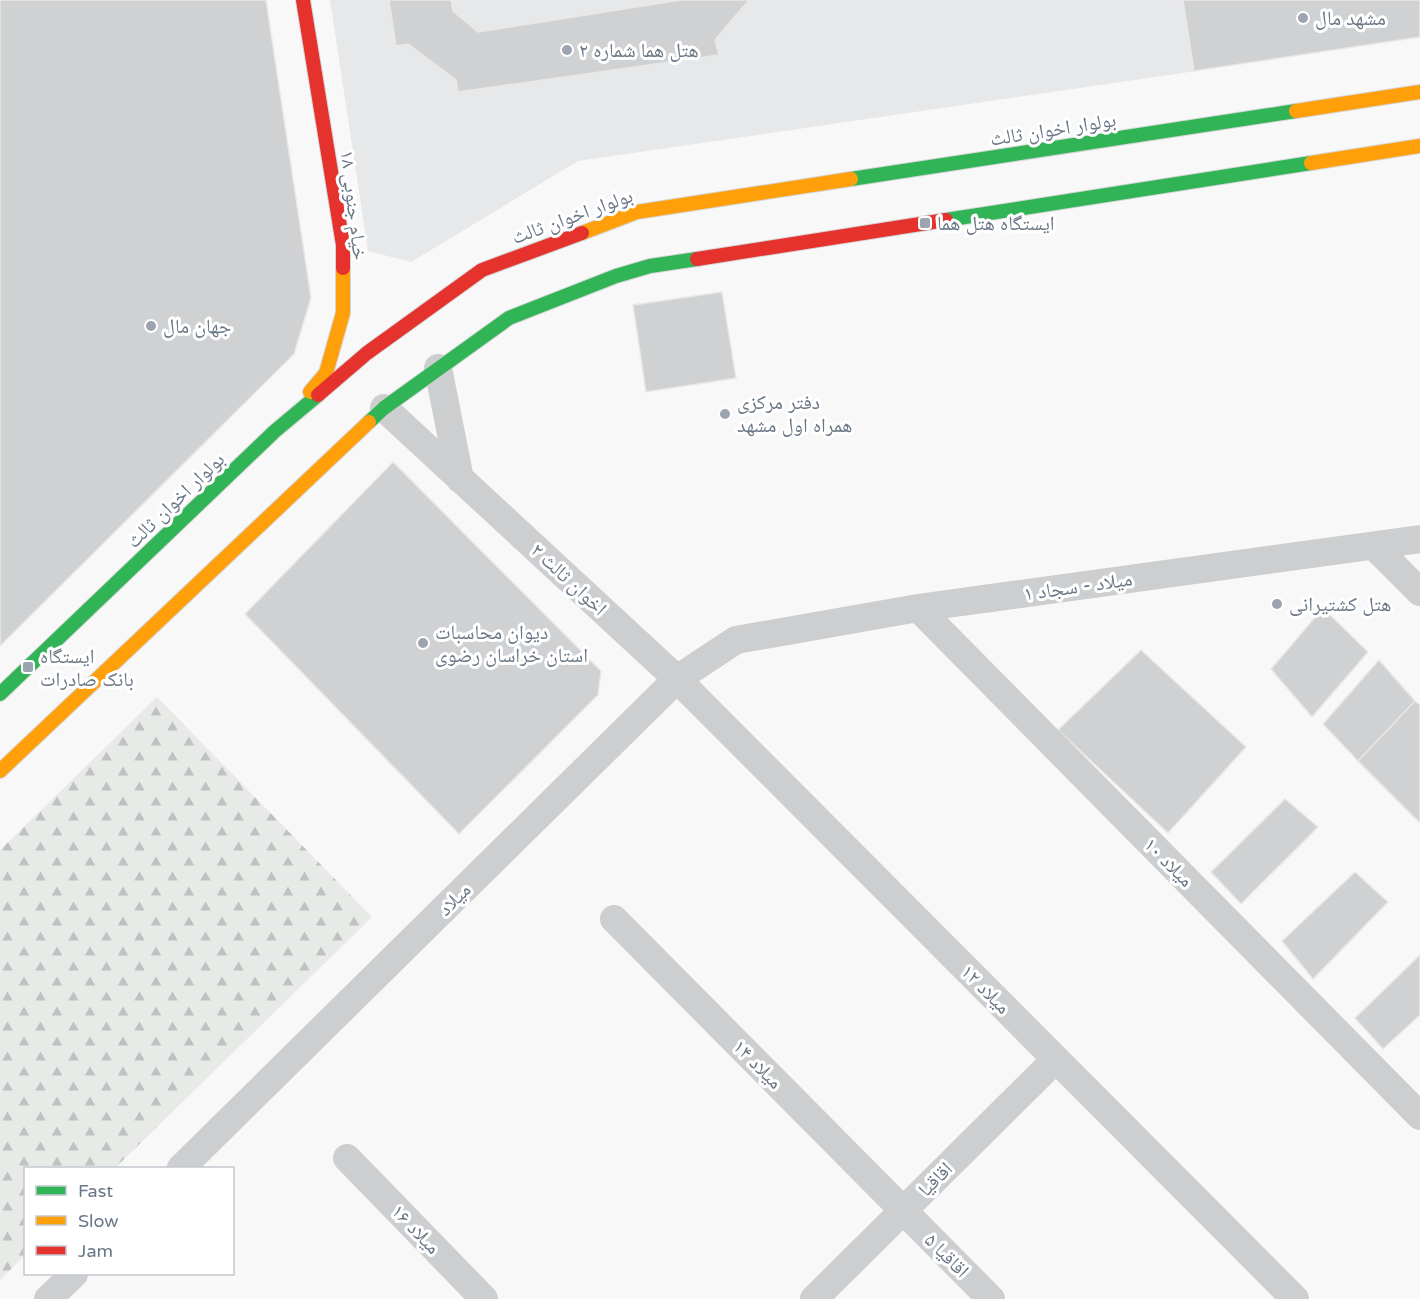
<svg xmlns="http://www.w3.org/2000/svg" width="1420" height="1299" viewBox="0 0 1420 1299" font-family="'Varela Round','Noto Naskh Arabic',sans-serif">
	<style>
		.built { fill: #e7e8e9 }
		.forest { fill: url(#forest-firs) }
		.building { fill: #d0d1d2; stroke: #e8e8e8; stroke-width: 1.5 }
		.lines { fill: none; stroke-linecap: round; stroke-linejoin: round }
		.fast-casing { stroke: #d5d6d7; stroke-width: 16 }
		.slow-casing { stroke: #d5d6d7; stroke-width: 16 }
		.jam-casing { stroke: #d5d6d7; stroke-width: 16 }
		.street { stroke: #cdcecf; stroke-width: 28 }
		.fast { stroke: #30b455; stroke-width: 14 }
		.slow { stroke: #ff9f0a; stroke-width: 14 }
		.jam { stroke: #e5322d; stroke-width: 14 }
		.poi-dot { fill: #9ca4af; stroke: #fff; stroke-width: 2 }
		.labels { text-anchor: middle; stroke-width: 6; stroke-linejoin: round; paint-order: stroke }
		.poi-label { font-size: 20px; fill: #6a7787; stroke: #fff; text-anchor: start }
		.street-label { font-size: 20px; fill: #6a7787; stroke: #fff }
	</style>
	<defs>
		<pattern id="forest-firs" width="22" height="20" patternUnits="userSpaceOnUse" patternTransform="scale(1.5)"><rect width="22" height="20" fill="#e7eae6"/><path d="M5 1l3.5 6h-7zM16 11l3.5 6h-7z" fill="#bfc2c0"/></pattern>
	</defs>
	<rect width="100%" height="100%" fill="#f8f8f8"/>
	<path class="built" d="M330,0H1184L1196,71L578,161L411,262L368,251Z"/>
	<path class="forest" d="M157,697L372,917L115,1168H26L25,1255L0,1280V850Z"/>
	<path class="building" d="M0,0H266L311,298L294,354L0,646Z
		M389,0H451L453,11L478,32L681,0H749L715,40L719,55L458,92L456,80L408,44L396,46Z
		M1183,0H1420V37L1194,71Z
		M722,292L736,378L646,392L633,305Z
		M393,462L601,671L598,695L459,834L245,614Z
		M1323,608L1368,652L1312,717L1271,669Z
		M1141,650L1246,747L1168,833L1058,730Z
		M1379,660L1415,701L1358,761L1323,724Z
		M1415,701L1420,705V823L1358,761Z
		M1285,799L1318,827L1241,904L1211,872Z
		M1355,872L1388,902L1313,979L1282,941Z
		M1420,955V1015L1383,1049L1355,1018Z"/>
	<g class="lines">
		<g class="fast-casing">
			<path id="fast" d="M851,179L1296,111
				M946,220L1311,163
				M369,422L384,408L509,318L616,276L650,266L697,259
				M0,694L275,431L318,395"/>
		</g>
		<g class="slow-casing">
			<path id="slow" d="M1296,111L1420,92
				M1311,163L1420,146
				M582,233L637,212L851,179
				M310,392L326,373L343,313V268
				M0,771L369,422"/>
		</g>
		<g class="jam-casing">
			<path id="jam" d="M303,0L343,245V268
				M697,259L946,220
				M318,395L367,353L482,270L582,233"/>
		</g>
		<path class="street" d="M438,368L460,479
			M384,408L677,679L1295,1299
			M1374,546L1420,592
			M918,608L1420,1116
			M614,919L991,1299
			M347,1158L484,1299
			M181,1168L677,679L736,640L918,608L1420,539
			M48,1299L74,1274
			M814,1299L1056,1059"/>
		<use href="#fast" class="fast"/>
		<use href="#slow" class="slow"/>
		<use href="#jam" class="jam"/>
	</g>
	<g class="poi-dot">
		<circle cx="1303" cy="18" r="6"/>
		<circle cx="567" cy="50" r="6"/>
		<rect x="919" y="217" width="12" height="12" rx="3"/>
		<circle cx="151" cy="326" r="6"/>
		<circle cx="725" cy="414" r="6"/>
		<circle cx="1277" cy="604" r="6"/>
		<circle cx="423" cy="643" r="6"/>
		<rect x="22" y="661" width="12" height="12" rx="3"/>
	</g>
	<g class="labels">
		<g class="poi-label">
			<text x="1315" y="25">مشهد مال</text>
			<text x="579" y="57">هتل هما شماره ۲</text>
			<text x="937" y="230">ایستگاه هتل هما</text>
			<text x="163" y="333">جهان مال</text>
			<text x="737" y="409">دفتر مرکزی<tspan x="737" dy="23">همراه اول مشهد</tspan></text>
			<text x="1289" y="611">هتل کشتیرانی</text>
			<text x="435" y="639">دیوان محاسبات<tspan x="435" dy="23">استان خراسان رضوی</tspan></text>
			<text x="40" y="663">ایستگاه<tspan x="40" dy="23">بانک صادرات</tspan></text>
		</g>
		<g class="street-label">
			<text transform="translate(1053 129) rotate(-9)" y="7">بولوار اخوان ثالث</text>
			<text transform="translate(354 205) rotate(83)" y="7">خیام جنوبی ۱۸</text>
			<text transform="translate(572 216) rotate(-20)" y="7">بولوار اخوان ثالث</text>
			<text transform="translate(175 500) rotate(-44)" y="7">بولوار اخوان ثالث</text>
			<text transform="translate(569 579) rotate(43)" y="7">اخوان ثالث ۲</text>
			<text transform="translate(1078 586) rotate(-8)" y="7">میلاد - سجاد ۱</text>
			<text transform="translate(1169 862) rotate(45)" y="7">میلاد ۱۰</text>
			<text transform="translate(454 899) rotate(-45)" y="7">میلاد</text>
			<text transform="translate(986 989) rotate(45)" y="7">میلاد ۱۲</text>
			<text transform="translate(758 1064) rotate(45)" y="7">میلاد ۱۴</text>
			<text transform="translate(935 1179) rotate(-45)" y="7">اقاقیا</text>
			<text transform="translate(416 1229) rotate(46)" y="7">میلاد ۱۶</text>
			<text transform="translate(947 1255) rotate(45)" y="7">اقاقیا ۵</text>
		</g>
	</g>
	<rect x="24" y="1167" width="210" height="108" fill="#ffffff" stroke="#c3c9cf" stroke-width="1.5"/>
	<rect x="36" y="1186" width="30" height="9" fill="#30b455" stroke="#c3c9cf" stroke-width="1.5"/>
	<text x="78" y="1197" font-size="18" fill="#6a7787">Fast</text>
	<rect x="36" y="1216" width="30" height="9" fill="#ff9f0a" stroke="#c3c9cf" stroke-width="1.5"/>
	<text x="78" y="1227" font-size="18" fill="#6a7787">Slow</text>
	<rect x="36" y="1246" width="30" height="9" fill="#e5322d" stroke="#c3c9cf" stroke-width="1.5"/>
	<text x="78" y="1257" font-size="18" fill="#6a7787">Jam</text>
</svg>
